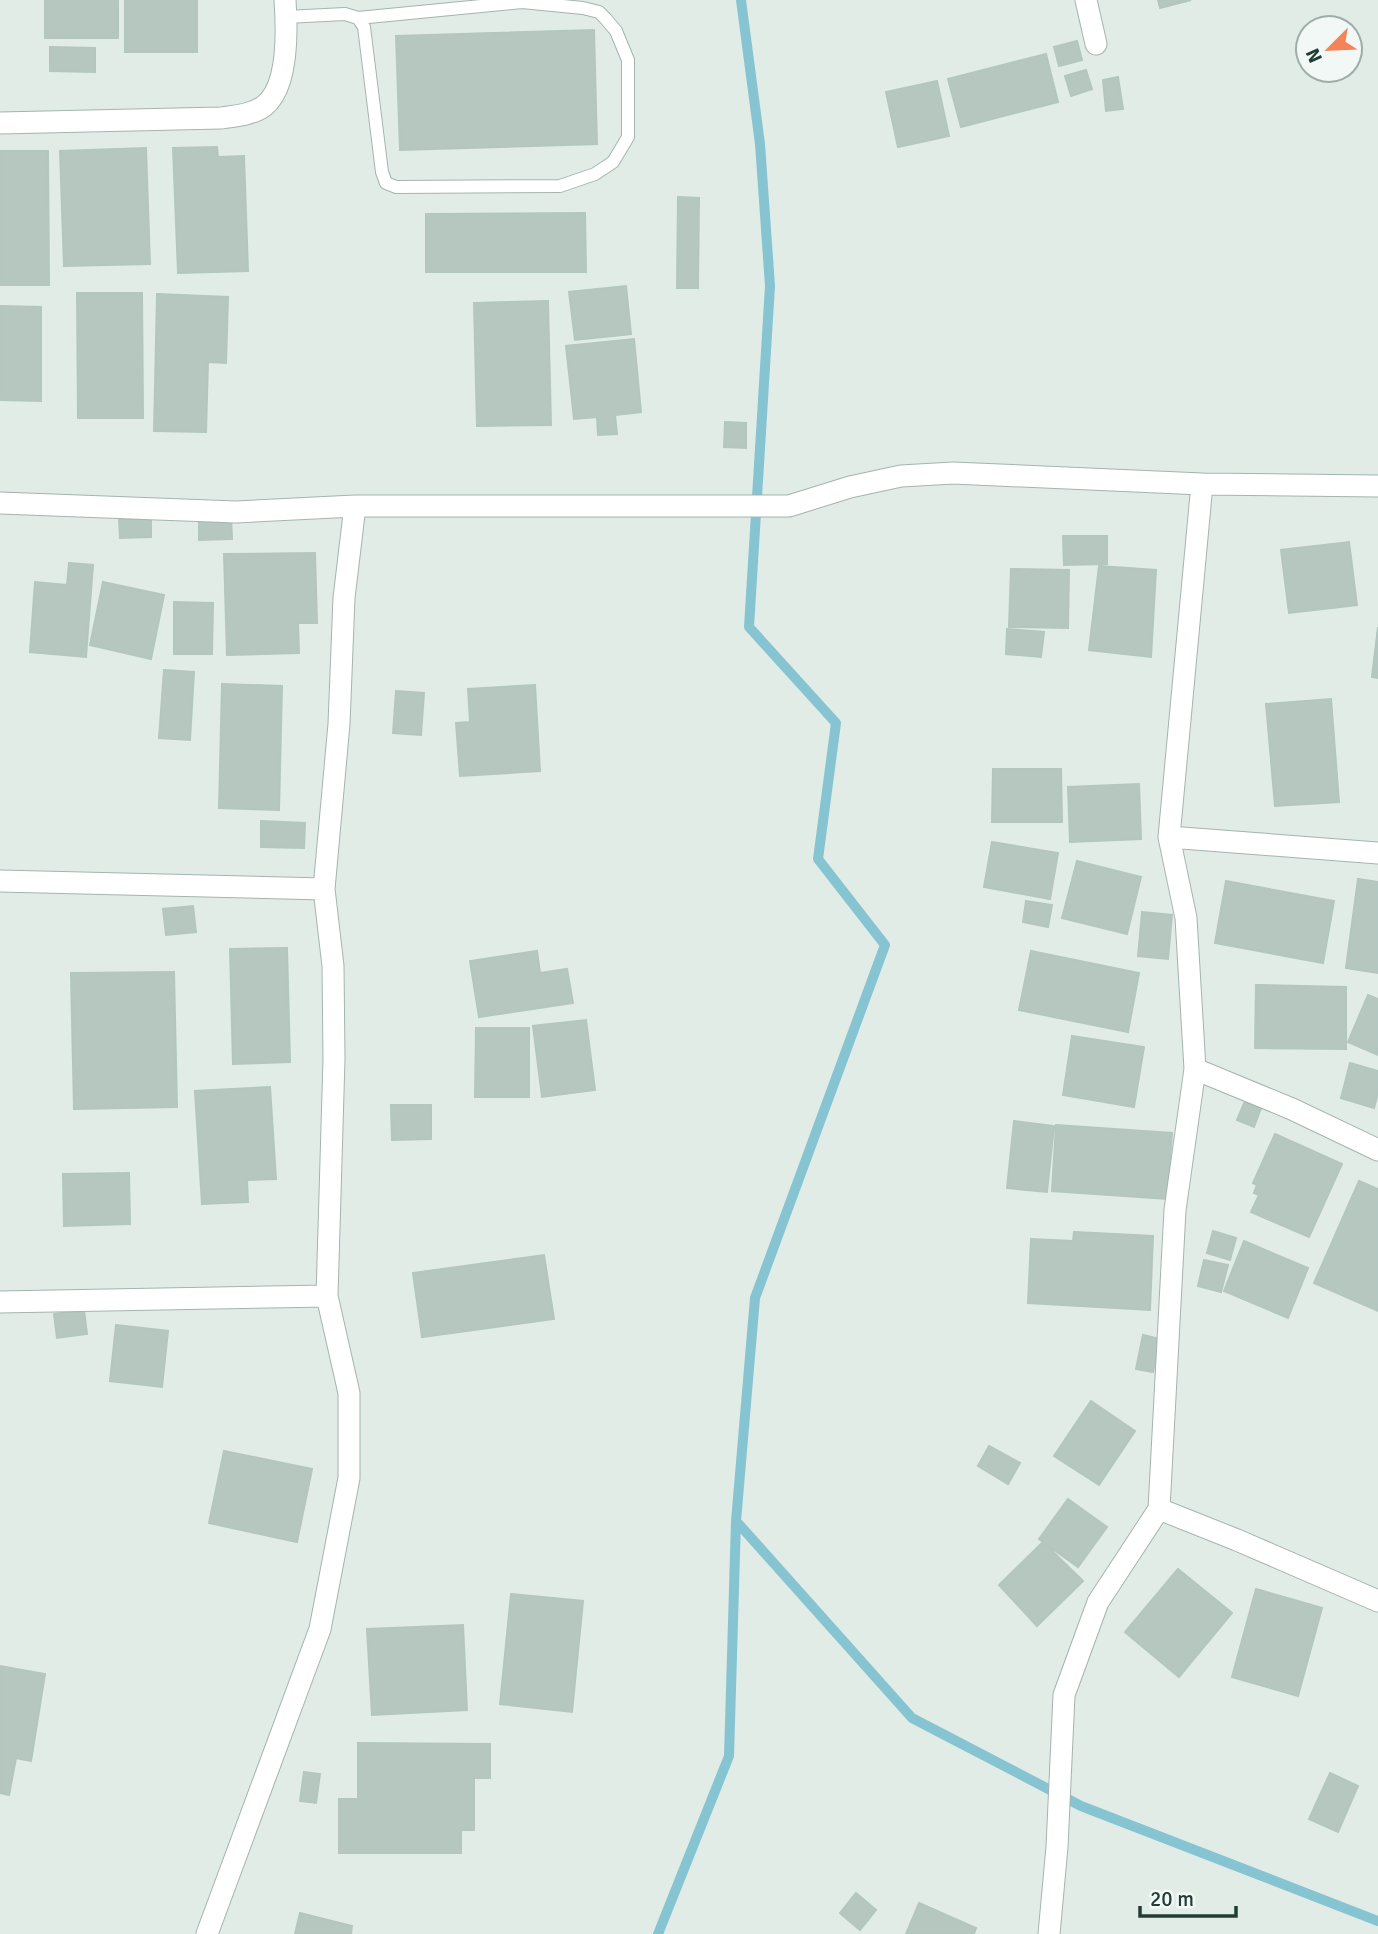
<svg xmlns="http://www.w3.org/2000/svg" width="1378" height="1934" viewBox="0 0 1378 1934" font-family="Signika,sans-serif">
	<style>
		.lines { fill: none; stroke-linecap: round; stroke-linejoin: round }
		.stream { stroke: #87c4d2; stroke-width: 10 }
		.building { fill: #b6c7c0; stroke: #b3c6bf; stroke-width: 2 }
		.service-casing { stroke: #a4b4ae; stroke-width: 14 }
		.minor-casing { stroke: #a4b4ae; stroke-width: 23 }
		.service { stroke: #fff; stroke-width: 12 }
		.minor { stroke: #fff; stroke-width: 21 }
	</style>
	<rect width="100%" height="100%" fill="#e1ece7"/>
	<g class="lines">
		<path class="stream" d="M736,1521L912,1718L1081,1806L1378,1921
			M658,1934L729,1756L736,1521L755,1298L885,945L818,859L836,723L749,627L770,286L760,144L741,0"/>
	</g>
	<path class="building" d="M45,0H118V38H45Z
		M125,0H197V52H125Z
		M1158,0H1191L1160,8Z
		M594,30L597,144L400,150L396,36Z
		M1077,41L1082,60L1059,66L1054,47Z
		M50,47L95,48V72L50,71Z
		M1046,54L1058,102L961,127L948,79Z
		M1086,70L1092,89L1071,96L1065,76Z
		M1118,77L1123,109L1106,111L1103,80Z
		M937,81L949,136L898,147L886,92Z
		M217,147L218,157L244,156L248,271L178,273L173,148Z
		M146,148L150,264L64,266L60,151Z
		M0,151H48L49,285H0Z
		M678,197L699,198L698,288H677Z
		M585,213L586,272H426V214Z
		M626,286L631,334L575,340L569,292Z
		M77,293H142L143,418H78Z
		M157,294L228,297L226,363L208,362L206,432L154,431Z
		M548,301L551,425L477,426L474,303Z
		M0,306L41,307V401L0,400Z
		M634,339L641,412L615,415L617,434L598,435L597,417L574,419L566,346Z
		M725,422L746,423V448L724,447Z
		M231,516L232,539L199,540V518Z
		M151,518V537L120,538L119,519Z
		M1063,536H1107V564L1064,565Z
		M1349,542L1357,605L1289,613L1281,550Z
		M315,553L317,623H298L299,653L227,655L224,554Z
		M69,563L93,565L86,657L30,652L35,582L67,585Z
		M1099,566L1156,570L1151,657L1089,650Z
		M1011,569L1069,570L1068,628L1009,627Z
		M103,582L164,595L151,659L90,645Z
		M174,602L213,603L212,654H174Z
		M1378,627V678L1372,677Z
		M1007,629L1044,632L1041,657L1006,654Z
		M164,670L194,672L190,740L159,738Z
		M222,684L282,686L279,810L219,808Z
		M535,685L540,771L460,776L456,723L470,722L468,689Z
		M396,691L424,693L421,735L393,733Z
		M1331,699L1339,802L1275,806L1266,704Z
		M993,769H1061L1062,822H992Z
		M1139,784L1141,839L1070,842L1068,787Z
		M261,821L305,823L304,848L261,847Z
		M992,842L1058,853L1050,899L984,887Z
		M1077,861L1141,877L1127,934L1062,918Z
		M1358,879L1378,882V973L1346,968Z
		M1226,881L1334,901L1323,963L1215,943Z
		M1026,901L1052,905L1048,927L1023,922Z
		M193,906L196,932L166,935L163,909Z
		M1142,912L1172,915L1168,959L1138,956Z
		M287,948L290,1062L233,1064L230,949Z
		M537,951L540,973L567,969L573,1003L479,1017L470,961Z
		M1031,951L1139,973L1128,1032L1019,1010Z
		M174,972L177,1107L74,1109L71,973Z
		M1256,985L1346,987V1049L1255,1048Z
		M1368,995L1378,999V1055L1348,1042Z
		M586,1020L595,1090L542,1097L533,1026Z
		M476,1028H529V1097H475Z
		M1072,1036L1144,1047L1134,1107L1063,1095Z
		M1350,1063L1378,1071V1093L1374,1108L1341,1098Z
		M270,1087L276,1179L247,1180L248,1202L202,1204L195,1091Z
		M1245,1101L1261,1108L1254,1127L1237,1120Z
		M391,1105H431V1139L392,1140Z
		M1014,1121L1054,1126L1047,1192L1007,1188Z
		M1056,1125L1172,1133L1167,1199L1052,1191Z
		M1275,1134L1342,1164L1309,1237L1251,1212L1259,1195L1254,1193L1257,1185L1253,1183Z
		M129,1173L130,1224L64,1226L63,1174Z
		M1359,1181L1378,1189V1311L1314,1283Z
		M1213,1231L1236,1238L1230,1260L1207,1253Z
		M1074,1232L1153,1236L1150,1310L1028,1303L1031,1239L1073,1241Z
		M1244,1241L1308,1268L1288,1318L1224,1291Z
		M544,1255L554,1319L422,1337L413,1273Z
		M1204,1260L1228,1265L1221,1292L1198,1286Z
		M84,1310L87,1334L57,1338L54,1314Z
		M116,1325L168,1331L162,1387L110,1381Z
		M1143,1335L1160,1339L1153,1372L1136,1369Z
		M1091,1401L1135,1431L1099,1485L1054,1456Z
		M989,1446L1020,1463L1008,1484L978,1466Z
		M224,1451L312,1469L297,1542L209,1523Z
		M1068,1499L1107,1527L1078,1567L1039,1539Z
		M1043,1542L1083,1581L1037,1626L999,1585Z
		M1178,1569L1232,1613L1179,1677L1125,1632Z
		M1256,1589L1322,1608L1298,1696L1232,1677Z
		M511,1594L583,1601L572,1712L500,1704Z
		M463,1625L467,1710L372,1715L367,1629Z
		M0,1666L45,1674L31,1761L16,1758L9,1795L0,1793Z
		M358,1743L490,1744V1778H474V1830H461V1853H339V1799H358Z
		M304,1772L320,1774L316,1803L300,1801Z
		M1330,1773L1358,1786L1338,1832L1309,1819Z
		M856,1893L876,1910L860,1930L840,1913Z
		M919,1903L976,1928L974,1934H906Z
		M300,1913L352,1926L351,1934H295Z"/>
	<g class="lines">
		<g class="service-casing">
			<path id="service" d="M286,17L345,14L358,18L364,27L382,172L386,183L396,187L560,186L595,174L613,162L628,137V60L616,31L605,18L599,12L583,8L522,2L358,18"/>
		</g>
		<g class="minor-casing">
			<path id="minor" d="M1086,0L1096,44
				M0,123L221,118C234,116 252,115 264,106C289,87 287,29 285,0
				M0,503L236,512L355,506H789L850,487L901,476L953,473L1202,484L1378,486
				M1169,837L1378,853
				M0,881L324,889
				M1195,1069L1292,1109L1378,1150
				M0,1302L327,1296
				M1159,1509L1237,1540L1378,1601
				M207,1934L320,1629L349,1478V1393L327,1296L334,1059L333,966L324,889L339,724L344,598L355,506
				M1049,1934L1057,1847L1064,1695L1098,1602L1159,1509L1175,1210L1195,1069L1186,918L1169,837L1202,484"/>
		</g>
		<use href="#service" class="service"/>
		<use href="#minor" class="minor"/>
	</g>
	<g transform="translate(1329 49) rotate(246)"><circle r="33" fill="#f1f8f5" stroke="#9eada9" stroke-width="2"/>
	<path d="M0-5L12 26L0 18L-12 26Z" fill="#f58356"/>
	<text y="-10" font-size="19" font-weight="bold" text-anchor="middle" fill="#213d36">N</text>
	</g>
	<path d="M1140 1906v10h96v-10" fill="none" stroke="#213d36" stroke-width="3.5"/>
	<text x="1150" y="1906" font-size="21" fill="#213d36" stroke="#f1f8f5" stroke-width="5" paint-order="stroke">20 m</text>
</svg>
